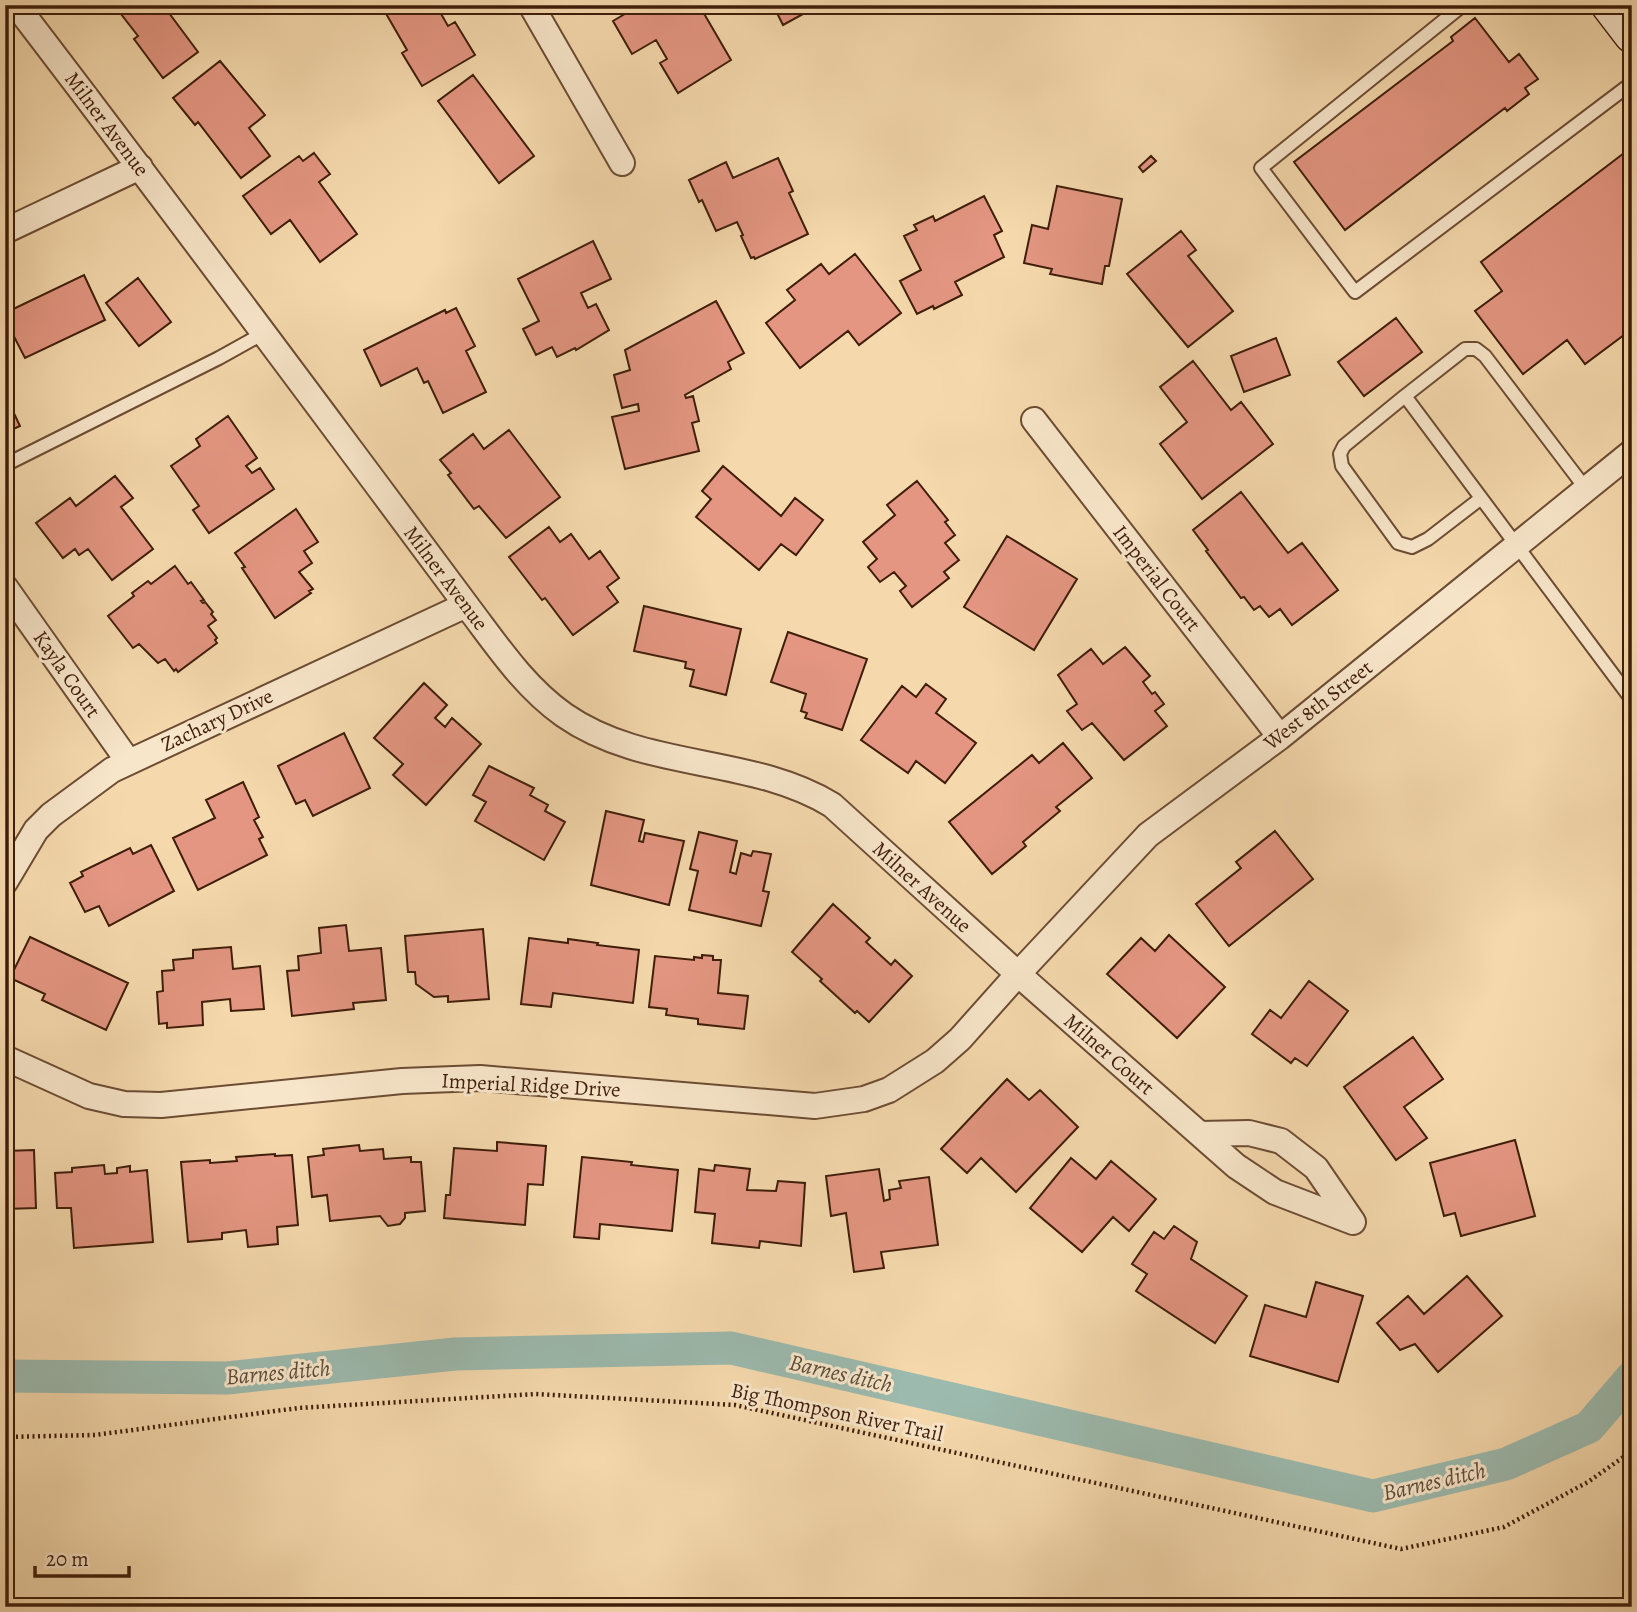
<svg xmlns="http://www.w3.org/2000/svg" width="1637" height="1612" viewBox="0 0 1637 1612" font-family="Alegreya,serif">
	<style>
		.lines { fill: none; stroke-linecap: round; stroke-linejoin: round }
		.canal { stroke: #9cbaae; stroke-width: 33 }
		.building { fill: #e49682; stroke: #3f1d0a; stroke-width: 2 }
		.service-casing { stroke: #6c4c33; stroke-width: 16 }
		.minor-casing { stroke: #6c4c33; stroke-width: 28 }
		.secondary-casing { stroke: #3f1d0a; stroke-width: 38 }
		.path { stroke: #3f1d0a; stroke-width: 4.5; stroke-dasharray: 2 3.5; stroke-linecap: butt }
		.service { stroke: #f8e6ca; stroke-width: 12 }
		.minor { stroke: #f8e6ca; stroke-width: 24 }
		.secondary { stroke: #f8e6ca; stroke-width: 35 }
		.labels { text-anchor: middle; stroke-width: 6; stroke-linejoin: round; paint-order: stroke }
		.street-label { font-size: 21px; fill: #3f1d0a; stroke: #f8e6ca }
		.water-label { font-size: 23px; font-style: italic; fill: #5b4c3b; stroke: #f8e6ca }
	</style>
	<rect width="100%" height="100%" fill="#f5d9ad"/>
	<filter id="stains"><feTurbulence type="fractalNoise" baseFrequency=".00286" numOctaves="4"/><feColorMatrix values="0 0 0 0 .2 0 0 0 0 .09 0 0 0 0 .02 0 0 0 .5 -.17"/></filter>
	<radialGradient id="worn" r=".72"><stop offset=".6" stop-color="#630" stop-opacity="0"/><stop offset="1" stop-color="#630" stop-opacity=".3"/></radialGradient>
	<g class="lines">
		<path class="canal" d="M5,1376L227,1378L455,1354L731,1348L1373,1496L1506,1464L1589,1427L1632,1377"/>
	</g>
	<path class="building" d="M114,5H163L198,52L163,78L134,39L138,36Z
		M381,5H436L448,26L455,22L475,55L422,86L402,53L407,50Z
		M640,5H699L731,60L678,93L660,63L667,59L656,40L632,54L613,21Z
		M773,5H813L814,8L783,25Z
		M1475,18L1509,62L1519,54L1538,79L1525,88L1529,94L1507,111L1505,108L1345,230L1294,162L1453,41L1451,37Z
		M220,61L265,115L249,128L270,156L241,178L198,122L195,125L173,98Z
		M473,75L534,156L499,183L438,101Z
		M1632,147V329L1585,364L1567,340L1523,374L1475,311L1502,291L1481,262Z
		M314,153L330,174L319,182L357,234L320,262L290,220L271,234L243,196L299,156L303,161Z
		M1151,156L1156,161L1143,172L1139,167Z
		M778,158L793,191L789,193L808,234L755,259L754,257L751,258L741,236L743,235L737,222L716,231L702,200L699,202L689,180L726,162L733,178Z
		M1057,186L1122,199L1109,266H1105L1102,284L1050,274L1052,269L1024,263L1032,225L1048,229Z
		M984,196L1002,231L994,235L1004,257L955,282L962,295L934,309L933,306L917,314L900,281L921,270L904,236L917,230L914,225L933,216L935,221Z
		M1181,231L1196,250L1188,256L1233,311L1188,347L1127,274Z
		M593,241L611,279L581,293L588,308L596,304L609,330L576,350L575,348L557,357L552,347L536,355L523,329L539,321L518,279Z
		M855,254L901,313L859,345L848,331L800,368L766,323L795,300L787,290L821,264L829,274Z
		M84,275L105,320L25,358L5,319V313Z
		M138,278L171,322L139,346L106,303Z
		M716,301L744,353L728,362L731,369L685,395L686,398L693,396L699,421L692,423L699,451L625,469L612,417L639,411L638,404L622,408L614,375L630,370L625,350Z
		M456,308L475,346L466,351L486,392L443,413L428,381L424,383L417,368L381,386L364,350L445,310L446,313Z
		M1396,318L1422,352L1364,396L1338,362Z
		M1276,338L1290,375L1244,392L1231,356Z
		M1193,361L1231,410L1241,402L1273,444L1202,499L1160,444L1187,422L1160,387Z
		M11,407L20,426L7,432L5,410Z
		M228,416L257,458L246,466L252,473L260,468L274,489L209,533L193,510L199,506L171,466L200,446L196,439Z
		M509,430L560,497L506,538L479,506L474,509L448,475L451,473L440,460L473,434L484,449Z
		M723,466L781,516L795,498L823,520L796,555L781,544L759,570L696,517L711,499L702,491Z
		M115,476L133,498L121,507L153,549L112,580L88,549L79,555L75,549L63,558L36,523L70,498L76,506Z
		M917,481L948,520L945,522L955,535L945,543L959,560L944,572L949,578L912,607L900,591L906,586L894,572L880,582L868,567L877,559L863,542L895,515L887,505Z
		M1241,492L1288,553L1302,543L1338,590L1292,625L1280,609L1269,617L1260,606L1254,610L1244,597L1241,598L1206,551L1208,550L1193,530Z
		M296,509L318,542L304,551L312,563L299,572L313,589L309,591L311,593L275,618L242,568L245,567L235,553Z
		M549,527L560,542L571,534L589,559L600,551L619,578L607,587L618,602L573,635L545,598L542,600L509,557Z
		M1007,536L1077,579L1034,650L964,607Z
		M175,566L188,584L191,582L204,600L201,601L203,603L205,602L213,612L211,614L216,620L208,626L217,638L215,640L217,643L178,672L176,669L174,671L165,659L158,663L139,644L133,648L108,616L134,596L132,593L148,581L151,584Z
		M644,606L741,629L726,695L690,686L694,670L685,668L686,662L634,651Z
		M788,632L867,659L842,730L805,718L807,713L801,711L806,694L771,682Z
		M1125,647L1150,676L1143,682L1152,694L1155,692L1164,704L1155,711L1167,726L1124,760L1092,723L1082,730L1067,711L1077,704L1058,675L1091,649L1103,664Z
		M424,683L447,705L435,718L445,727L452,718L481,744L426,805L393,775L403,764L374,738Z
		M926,684L946,699L936,713L976,743L945,783L916,761L908,773L861,740L902,686L916,697Z
		M344,733L370,788L313,816L305,800L296,804L278,766Z
		M1063,743L1092,778L1056,807L1060,811L1023,842L1026,846L992,874L949,822L1032,755L1039,763Z
		M489,766L534,788L530,795L548,805L545,811L565,822L544,860L475,821L486,802L473,795Z
		M243,782L259,817L254,820L263,837L259,839L267,855L198,890L173,838L215,818L206,800Z
		M606,811L644,820L639,841L643,842L645,833L684,841L669,905L591,885Z
		M1275,831L1313,879L1229,946L1196,904L1241,868L1236,862Z
		M699,832L737,841L730,872L736,874L741,853L751,856L753,851L771,854L763,891L769,892L761,926L689,910L698,871L690,869Z
		M151,845L174,891L109,926L99,906L85,912L70,883L83,876L81,872L130,848L133,854Z
		M833,904L870,938L866,942L891,965L895,960L912,976L869,1022L857,1011L855,1013L820,981L822,979L792,952Z
		M346,925L349,951L381,948L386,1000L353,1003L354,1009L292,1016L287,971L299,970L298,956L321,953L319,928Z
		M483,929L489,999L448,1002V996L434,997L416,984L415,972H408L405,936Z
		M1169,935L1225,987L1177,1038L1107,974L1141,938L1155,951Z
		M30,937L128,983L106,1030L42,1000L45,994L10,978Z
		M529,938L568,943V939L598,943L597,945L639,950L633,1003L553,993L551,1007L521,1004Z
		M231,947L233,969L260,966L264,1009L231,1011L230,999L202,1002L203,1025L167,1028V1023L159,1024L157,992L163,991L162,971L174,970L173,960L193,958V950Z
		M702,955L713,956V960H721L718,993L748,996L744,1029L698,1024V1019L666,1015L667,1009L649,1007L655,956L694,960V957L702,958Z
		M1309,981L1348,1011L1307,1066L1295,1058L1291,1063L1252,1034L1270,1010L1281,1018Z
		M1413,1037L1443,1079L1404,1107L1427,1138L1396,1160L1344,1087Z
		M1007,1079L1029,1100L1040,1090L1078,1127L1016,1192L981,1158L967,1173L941,1149Z
		M1515,1140L1535,1216L1461,1236L1455,1213L1444,1216L1430,1163Z
		M497,1142L546,1146L543,1185L528,1184L525,1225L444,1218L446,1195H450L454,1148L497,1151Z
		M359,1145L360,1151L383,1149L384,1159L411,1157V1162H421L425,1211L405,1213V1218L400,1224L388,1226L380,1216L330,1221L327,1195L312,1197L308,1157L324,1155L323,1149Z
		M34,1150L36,1208L5,1209V1151Z
		M275,1154V1156L292,1155L298,1225L277,1227L278,1244L248,1247L246,1230L222,1233V1239L188,1242L181,1162L210,1160V1163L237,1161L236,1157Z
		M582,1157L632,1162L631,1165L678,1170L672,1231L600,1224L599,1239L574,1237Z
		M1071,1158L1096,1179L1111,1161L1156,1199L1129,1231L1113,1217L1082,1252L1030,1208Z
		M104,1165L105,1174L117,1173V1168L130,1166V1172L147,1170L153,1242L74,1248L71,1208H57L55,1173L72,1172V1168Z
		M715,1165L750,1169L747,1190L776,1191L778,1181L805,1183L801,1246L760,1241L759,1248L712,1243L715,1214L695,1212L699,1169L714,1171Z
		M879,1169L884,1201L890,1199L889,1190L901,1188L899,1181L929,1177L938,1245L881,1252L884,1268L854,1272L846,1213L831,1216L826,1176Z
		M1174,1226L1197,1242L1191,1259L1247,1296L1215,1343L1136,1291L1147,1274L1132,1264L1154,1232L1164,1239Z
		M1467,1276L1502,1316L1438,1372L1415,1344L1400,1350L1377,1323L1408,1296L1424,1314Z
		M1316,1282L1363,1296L1338,1382L1250,1356L1265,1305L1306,1317Z"/>
	<g class="lines">
		<g class="service-casing">
			<path id="service" d="M1463,5L1261,168L1355,292L1632,83
				M1405,396L1465,349H1476L1485,356L1586,489
				M5,465L219,358L264,333
				M1480,499L1428,539L1412,547L1398,543L1342,466L1340,454L1344,446L1405,396L1632,700"/>
		</g>
		<g class="minor-casing">
			<path id="minor" d="M16,5C138,164 257,324 377,485C409,528 441,571 473,614C500,650 526,688 564,715C644,771 750,755 832,805L1018,974L1236,1166L1275,1192L1353,1222L1316,1168L1281,1141L1249,1133L1200,1134
				M531,5L622,163
				M5,231L140,167
				M1034,420L1280,737
				M5,587L128,761
				M5,882L36,830L51,815L112,770L466,605
				M5,1058L89,1096L124,1104L161,1105L402,1081L480,1078L815,1106L864,1099L889,1090L935,1061L960,1039L1018,974L1148,835L1280,737L1632,452"/>
		</g>
		<g class="secondary-casing">
			<path id="secondary" d="M1609,5L1632,35"/>
		</g>
		<path class="path" d="M5,1437L95,1435L298,1408L536,1394L735,1405L1401,1549L1504,1527L1588,1482L1632,1451"/>
		<use href="#service" class="service"/>
		<use href="#minor" class="minor"/>
		<use href="#secondary" class="secondary"/>
	</g>
	<g class="labels">
		<g class="street-label">
			<text transform="translate(107 124) rotate(53)" y="7">Milner Avenue</text>
			<text transform="translate(446 578) rotate(53)" y="7">Milner Avenue</text>
			<text transform="translate(1157 578) rotate(52)" y="7">Imperial Court</text>
			<text transform="translate(67 674) rotate(55)" y="7">Kayla Court</text>
			<text transform="translate(1318 705) rotate(-38)" y="7">West 8th Street</text>
			<text transform="translate(217 720) rotate(-25)" y="7">Zachary Drive</text>
			<text transform="translate(922 887) rotate(42)" y="7">Milner Avenue</text>
			<text transform="translate(1109 1054) rotate(41)" y="7">Milner Court</text>
			<text transform="translate(531 1085) rotate(3)" y="7">Imperial Ridge Drive</text>
			<text transform="translate(837 1412) rotate(12)" y="7">Big Thompson River Trail</text>
		</g>
		<g class="water-label">
			<text transform="translate(278 1372) rotate(-5)" y="8">Barnes ditch</text>
			<text transform="translate(841 1373) rotate(13)" y="8">Barnes ditch</text>
			<text transform="translate(1434 1481) rotate(-13)" y="8">Barnes ditch</text>
		</g>
	</g>
	<rect width="1637" height="1612" fill="none" stroke="#f5d9ad" stroke-width="28"/>
	<rect x="7" y="7" width="1623" height="1598" fill="none" stroke="#3f1d0a" stroke-width="3.5"/>
	<rect x="14" y="14" width="1609" height="1584" fill="none" stroke="#3f1d0a" stroke-width="2"/>
	<path d="M35 1566v10h94v-10" fill="none" stroke="#3f1d0a" stroke-width="3.5"/>
	<text x="46" y="1566" font-size="21" fill="#3f1d0a" stroke="#f8e6ca" stroke-width="5" paint-order="stroke">20 m</text>
	<rect width="100%" height="100%" filter="url(#stains)"/>
	<rect width="100%" height="100%" fill="url(#worn)"/>
</svg>
